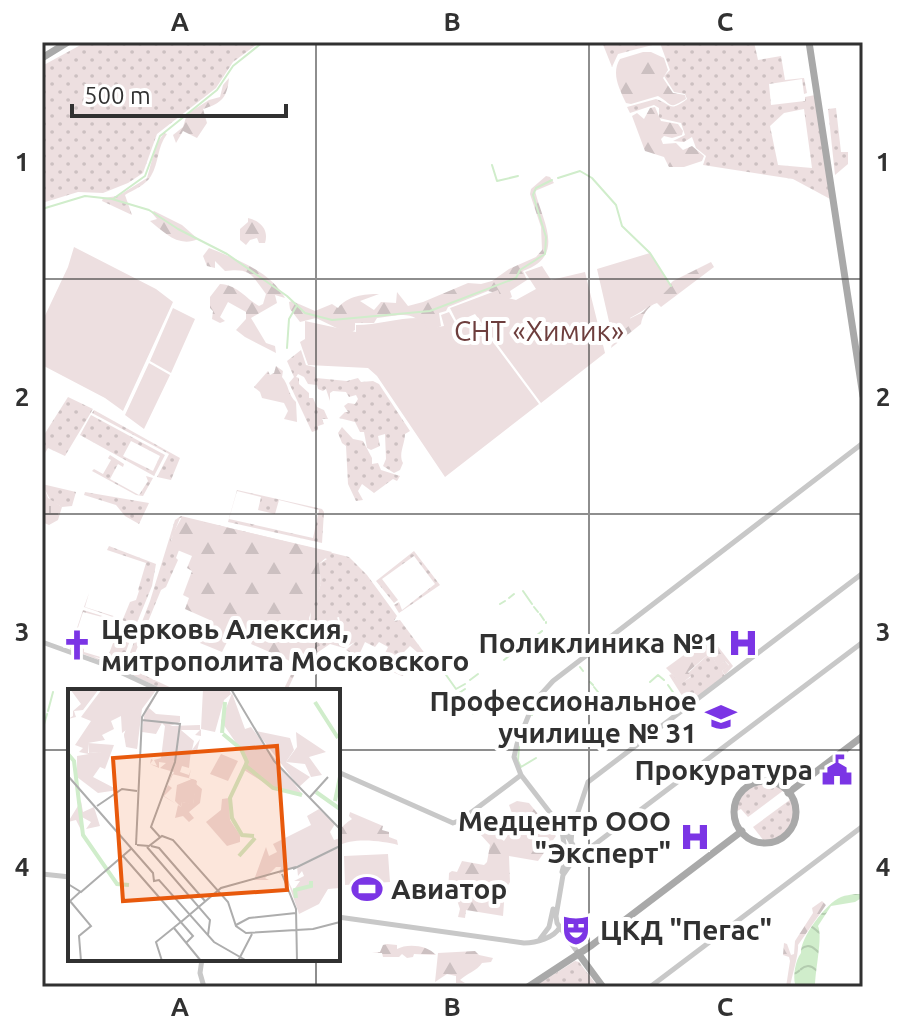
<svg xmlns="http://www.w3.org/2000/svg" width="905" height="1029" viewBox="0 0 905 1029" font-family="Ubuntu,sans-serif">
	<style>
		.grass { fill: url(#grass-dots); fill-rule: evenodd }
		.forest { fill: url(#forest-firs) }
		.wetland { fill: url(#wetland-marsh) }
		.garden { fill: #eddfe0 }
		.water { fill: url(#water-waves) }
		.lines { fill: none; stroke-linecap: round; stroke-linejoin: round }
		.stream { stroke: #d0edcb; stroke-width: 2 }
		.minor { stroke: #c8c8c8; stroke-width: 5 }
		.major { stroke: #a9a9a9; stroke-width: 7 }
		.grid { fill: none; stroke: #313131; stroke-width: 2; stroke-opacity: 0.55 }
		.labels { text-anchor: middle; stroke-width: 8; stroke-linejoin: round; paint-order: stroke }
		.park-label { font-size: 28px; fill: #6d3e3d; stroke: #fff }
		.poi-label { font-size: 28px; font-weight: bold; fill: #313131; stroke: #fff; text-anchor: end }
		.inset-river { fill: none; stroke: #d0edcb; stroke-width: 4 }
		.inset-road { fill: none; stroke: #adadad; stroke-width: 2 }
		.view { fill: #e8590c; fill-opacity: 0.15; stroke: #e8590c; stroke-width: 4 }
		.inset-edge { fill: none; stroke: #313131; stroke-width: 4 }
		.neatline { fill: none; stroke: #313131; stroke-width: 3 }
		.grid-label { font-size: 26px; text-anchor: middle; font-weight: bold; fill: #313131 }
	</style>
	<defs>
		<pattern id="grass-dots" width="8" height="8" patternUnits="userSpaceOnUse" patternTransform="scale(2)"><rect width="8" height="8" fill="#eddfe0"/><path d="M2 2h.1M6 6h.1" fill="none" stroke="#ccc0c1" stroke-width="1.8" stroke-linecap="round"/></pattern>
		<pattern id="forest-firs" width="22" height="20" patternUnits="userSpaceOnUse" patternTransform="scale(2)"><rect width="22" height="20" fill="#eddfe0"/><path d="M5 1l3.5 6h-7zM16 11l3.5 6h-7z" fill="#ccc0c1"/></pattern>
		<pattern id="wetland-marsh" width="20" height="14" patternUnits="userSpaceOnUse" patternTransform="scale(2)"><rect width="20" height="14" fill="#eddfe0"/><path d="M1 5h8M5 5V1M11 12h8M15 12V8" fill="none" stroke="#ccc0c1"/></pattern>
		<pattern id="water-waves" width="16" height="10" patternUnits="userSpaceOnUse" patternTransform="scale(2)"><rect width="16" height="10" fill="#d0edcb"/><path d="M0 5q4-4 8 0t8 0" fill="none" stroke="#b3ccaf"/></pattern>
	</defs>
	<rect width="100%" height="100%" fill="#fff"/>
	<path class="grass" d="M86,42H260L233,62L216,88L157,134L143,173L128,183L103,193L78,192L42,203V66Z
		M602,42H754L758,60L781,56L785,80L804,78L807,93L804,94L802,79L769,84L771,105L805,101V97L815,95L832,200L793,179L703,165L706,156L696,148L692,137L684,142L673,141L685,135L681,123L659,118V108L654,105L630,113L627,107L656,99C672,104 669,113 687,99L685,94L674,92L664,76L670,70L660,43L618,54L612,67ZM804,109L812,168L778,165L770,126L784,113Z
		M836,108L841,152H848V164L835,175L828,109Z
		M164,133L167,134C157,147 159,163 151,176C146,185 133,190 125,195L132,215L102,201L103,198L118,196L147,178L156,145Z
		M301,350L306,365L315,367L316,378L347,381L358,378L361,382L373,381L379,384L410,431L405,434C405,444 398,454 403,463L400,470L394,473L383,466L386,459L385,434L378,436L380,446L371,450L367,448L364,432H360L355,422L339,418L345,412H348L344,406L348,403L355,404L358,399L356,395L349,397L346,392L333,391L330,393V401L326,389L323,391L318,389L317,385L308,384L304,377L298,374L296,377L299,378V384L309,393V398H313L317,407L324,410L328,419H322L324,424L318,426V430L312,432L289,383L294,377L287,361Z
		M68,397L93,409L65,456L48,448L45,453L42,452V438Z
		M94,410L180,458L171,480L157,477L169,454L92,413Z
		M91,415L165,455L154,476L80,435ZM131,441L160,456L153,471L123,456Z
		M342,427L353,439L363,441L372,458V464L378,463L381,470L400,476L397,481L393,479L374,493L362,484L358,491L363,500L356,501L348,484L346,446L342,443L338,433Z
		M110,455L124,464L123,467L118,464L110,479L139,495L148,481L146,476L153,478L143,496L136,495L92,471L94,469L103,474L111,460L108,458Z
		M42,484L76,492L72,506L62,507L51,501L45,490H42Z
		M237,490L322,509L324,512L322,543L228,522ZM237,491L261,497L258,510L275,514L279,500L319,510L313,538L229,519Z
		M85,492L149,503L139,524L125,516L116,505L84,495Z
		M181,516L349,557L367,575L397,616L394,621L400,620L426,655L424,658L410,646L397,659L408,672L402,676L379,666L388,647L379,642L375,647L365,642L359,655L362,657L359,658L346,650L355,642L344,648L330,644L299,665L287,691H283C289,679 294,665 304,656C315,644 330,642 341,627L339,617L310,625L311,609L321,584L319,564L327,559L274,539L180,518L171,540L179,550L176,558L178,560L166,587L161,590L129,668L178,691H167L125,672L124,668L150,601L175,520Z
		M109,546L156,564L152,586L136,625L84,607L89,593L85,607L123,619L130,602L136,600L139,591L138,590L146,563L107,550Z
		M414,551L440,585L399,613L394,605L399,602L402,610L435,584L414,556L382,579L398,600L394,603L376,581Z
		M83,610L122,622L134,629L124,657L114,653L110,662L93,656L109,664L78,652L80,647L84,649V652L107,659L121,622L83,612L75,637L86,641L85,645L76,639L72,651L70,649Z
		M710,653L718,666L725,661L729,666L722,671L725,676L691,702H686L669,675L672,674L681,683L691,677L688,673Z
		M758,782L778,784L784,790L748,817L741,809L735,812L738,796Z
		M791,799L795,808L793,826L773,841H764L753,827Z
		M575,961L579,962L598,987H534Z"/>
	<path class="forest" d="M643,52H651L664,58L668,70L663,78L673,93L685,95L686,99C667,110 674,105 658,96L631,104L626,103C619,88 611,73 620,59Z
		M229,78C227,98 222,103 203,109L207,123L197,138L183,131L176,143L173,135L183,127L187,114L209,100L220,97L223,85Z
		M655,107L661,121L678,124L683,131L682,135L672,138L664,136L661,139L663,144L676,143L683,150L692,146L704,156L702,161L684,167H669L664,157L645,151L632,116L637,113L644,119L650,108Z
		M546,176L550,177L554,183L535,191C543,223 566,256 523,271L527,280L510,291L512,297L502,303L496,293L488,291L448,307L446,311L439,313L441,326L428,332C413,308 402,316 377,318L374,323H355V330L349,334L316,318L300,322L290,309L289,302L292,301L315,311L332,304L338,308C347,296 364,294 379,294L360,301L374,310L381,302L396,303L397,292L408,306L423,302L468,283L481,284L492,281L509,269L536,257L542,250L541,227L530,194L531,189Z
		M154,211L182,225L198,239C178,248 164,232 150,221L157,219L152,213Z
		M248,218C261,221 269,230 265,243H259L257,238L250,240L246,245L240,240V229L248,222Z
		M209,248C236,259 271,272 285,298L275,295L277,303L251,318L266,343L275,346L276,353L245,337L236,330L246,319V312L228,302L220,317L225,321L220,323L212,319L213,311L210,308V297L220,284C238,285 245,298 259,306L263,304L266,294C251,275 252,268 225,271L215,261V268L207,266L203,256Z
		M711,262L714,267L661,307L657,303C648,305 642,316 641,324L611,348L613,339L630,324L629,319L643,312L673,281Z
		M276,366L283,371L282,377C289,385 288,395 296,402L297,422L284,419L288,411L284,403L262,398L260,392L254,387L268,371L270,375L274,373Z
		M182,517L332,552L319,564L321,584L309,618L310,624L318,618L335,613L341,627C329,644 309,648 297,664L251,644L255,635L234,628L222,652L200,643L212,621L185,609L189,598L183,595L192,571L187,568L192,556L170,547L173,533Z
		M710,636L733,666L725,675L722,671L729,665L725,661L718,667L710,653L688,672L691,676L681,684L666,668Z
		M517,801L529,803L556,836L538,861L509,856L510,882L505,890L503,916L466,910L465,918L458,917L460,909L457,900L449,898C447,893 449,880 449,873L452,871L457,872L462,861L484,865L487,862L490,845L471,824L484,814L488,816L497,836L504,841L511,830H520L525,823L529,824L531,822L525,816H513L509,805Z
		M350,812L383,826L382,830L389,832V837L397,840L398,845C383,841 353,837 338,846C338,831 340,827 352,819L349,816Z
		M822,901L826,905L798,945C799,954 792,975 790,987H786L790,961L789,957L783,955L784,943L787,944L791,955L794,954L795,941L813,913L812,908Z
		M387,944L397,945V949C407,943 428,945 436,955L414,954L413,957L407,958L402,954L399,957H383L382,953H372L380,952L383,945Z
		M475,951L479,955L493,958L491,962L482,963C477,971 466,974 460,980L465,983H456V976L447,974L435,982L438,953Z"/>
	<path class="wetland" d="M42,490H45L48,498L62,507L58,520L49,525L42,522Z"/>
	<path class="garden" d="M74,247L156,289L173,302L123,411L105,398L42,365V322L68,267Z
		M650,253L671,286C659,299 646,310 630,318L631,324L613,339L597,269Z
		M542,266L551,280L585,272L605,353L541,403L475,314L457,322L450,308L498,290L502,301L508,298L516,300L536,289L525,272Z
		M173,308L195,319L171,373L150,361Z
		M449,312L457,326L475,318L539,404L445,477L377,376L368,368L308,365L300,342L305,339V321L356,332V325C379,325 399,317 423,318L427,329L444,326L441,315Z
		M149,363L170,375L144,429L125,415Z
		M388,854L390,882L345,885L344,856Z"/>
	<path class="water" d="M855,894H863V897L855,902L831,906L818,926C823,937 815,970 815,987H791L795,984C793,976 795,961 801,953C800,938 826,903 841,897C846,895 850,895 855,894Z"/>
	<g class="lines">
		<path class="stream" d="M492,165L497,181L518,176
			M558,178L580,171L592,178L616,205L622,226L650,253L671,286
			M113,199L145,176L160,136L217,90L233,66L263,42
			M42,209L85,196L112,199L149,210L178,229L227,254L287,296L305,313L332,320L430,311L516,278L520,270L545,254L546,237L533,195L536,188L552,180
			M287,348L289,319L296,307
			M523,591L532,604
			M509,598L514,594
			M500,604L505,601
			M534,607L538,612
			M540,614L544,620
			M546,622V623
			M536,636L542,631
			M523,646L533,638
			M511,654L520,648
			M433,657L436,661
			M504,660L509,656
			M438,663L442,670
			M580,667L583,671
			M444,672L456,689L465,684
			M470,680L478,674
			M590,682L593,685
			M650,682L658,675L664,680
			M668,685L675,695
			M594,687L598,692
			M599,694L601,697
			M603,698L607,705
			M464,700L459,693L465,689
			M468,705L473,714
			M48,711L53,692
			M532,715L538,701
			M43,728L47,714
			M524,736L526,728
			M520,744L522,741
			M519,747L518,761L521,767L536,758"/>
		<path class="minor" d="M42,642L103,664L161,691
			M338,772L453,823L461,820L521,775
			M586,852L575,848L571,842L572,830L588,782L863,573
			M574,860L863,642
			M562,872L566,857L562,831
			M42,874L70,877
			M338,917L524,943C536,943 554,938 560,927
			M540,939L549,927L553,909
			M578,953L557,923L556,916L563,875L574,859L571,842L565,832L521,775L514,757L517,744L534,702L553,681L863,443
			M202,959L200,973L204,987
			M650,987L863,826"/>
		<path class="major" d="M809,42L863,396
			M42,58L68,42
			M734 812a31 31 0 1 1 62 0a31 31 0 1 1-62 0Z
			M788,793L863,736
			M578,953L603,987
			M528,987L592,945L742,831"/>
	</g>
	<path class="grid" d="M316,42V691M589,42V987M42,279H863M42,514H863M42,750H70M338,750H863M316,959V987"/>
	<defs>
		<g id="hospital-bare" transform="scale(2.4)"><path d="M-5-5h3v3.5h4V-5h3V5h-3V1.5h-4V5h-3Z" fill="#7b35e5" stroke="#fff" stroke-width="2.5" paint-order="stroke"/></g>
		<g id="church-bare" transform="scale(2.4)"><path d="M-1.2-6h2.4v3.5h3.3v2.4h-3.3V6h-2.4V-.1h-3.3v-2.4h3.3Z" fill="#7b35e5" stroke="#fff" stroke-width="2.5" paint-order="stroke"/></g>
		<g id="university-bare" transform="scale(2.4)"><path d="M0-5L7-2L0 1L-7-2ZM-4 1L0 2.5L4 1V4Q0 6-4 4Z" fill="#7b35e5" stroke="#fff" stroke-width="2.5" paint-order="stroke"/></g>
		<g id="civic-bare" transform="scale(2.4)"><path d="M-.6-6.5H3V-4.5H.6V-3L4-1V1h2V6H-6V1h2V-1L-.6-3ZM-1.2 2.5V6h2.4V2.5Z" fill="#7b35e5" stroke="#fff" stroke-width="2.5" paint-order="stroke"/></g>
		<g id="stadium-bare" transform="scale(2.4)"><path d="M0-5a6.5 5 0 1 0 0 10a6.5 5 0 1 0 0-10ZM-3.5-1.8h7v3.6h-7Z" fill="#7b35e5" stroke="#fff" stroke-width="2.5" paint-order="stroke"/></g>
		<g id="theatre-bare" transform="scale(2.4)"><path d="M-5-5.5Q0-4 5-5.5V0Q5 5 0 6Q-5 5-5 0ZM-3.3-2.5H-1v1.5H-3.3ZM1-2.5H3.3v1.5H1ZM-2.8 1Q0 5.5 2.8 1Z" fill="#7b35e5" stroke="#fff" stroke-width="2.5" paint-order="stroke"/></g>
	</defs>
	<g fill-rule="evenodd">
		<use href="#hospital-bare" x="743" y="643"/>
		<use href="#church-bare" x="77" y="645"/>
		<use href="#university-bare" x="721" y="717"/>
		<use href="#civic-bare" x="837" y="770"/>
		<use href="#hospital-bare" x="695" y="837"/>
		<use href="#stadium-bare" x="367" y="889"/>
		<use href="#theatre-bare" x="576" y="930"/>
	</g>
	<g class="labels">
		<g class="park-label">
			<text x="539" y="341">СНТ «Химик»</text>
		</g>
		<g class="poi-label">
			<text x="101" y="639" text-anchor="start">Церковь Алексия,<tspan x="101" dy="32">митрополита Московского</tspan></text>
			<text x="719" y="653">Поликлиника №1</text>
			<text x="697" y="711">Профессиональное<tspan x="697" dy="32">училище № 31</tspan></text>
			<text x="813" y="780">Прокуратура</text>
			<text x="671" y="831">Медцентр ООО<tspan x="671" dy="32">"Эксперт"</tspan></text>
			<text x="391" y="899" text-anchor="start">Авиатор</text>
			<text x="600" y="940" text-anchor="start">ЦКД "Пегас"</text>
		</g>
	</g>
	<g transform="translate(68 689)">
		<rect width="272" height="272" fill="#fff"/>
		<path d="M92,0L81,19L88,25L112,27V33L102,37L132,36V40L133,41V47L127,46L132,41H113L126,52L124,61L132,50L129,62L123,61L121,79L114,77L112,83L121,86L123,80L121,89L134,100L132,114L121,123L126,129L121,133L115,127L107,129L110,116L95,107L106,83L92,79L98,74L91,73V79L82,75L83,70L85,71L82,75L89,77L86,71L93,69L97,37L94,34L88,45L74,43L77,20ZM104,85L128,91L125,115L114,113L113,118L96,107L104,99L100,96ZM164,4L177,40L183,38L235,106L205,99L176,81L177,67L153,32ZM188,42L222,49L226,61L218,73L242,88L231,98ZM251,120L267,135L262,143L266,151L272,149V157L211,185L213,178H208L197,189L201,191H186L198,158L201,167L209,163L205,155L243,136L239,127ZM272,158V199L260,200L251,215L231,225L218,187L225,202L232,192H226L236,187L234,182L230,187L229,178Z" fill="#eddfe0" fill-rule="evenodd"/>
		<path d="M2,0H31L15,21L6,22L8,28L0,30L5,27V22L13,15ZM34,0H89L74,20L69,60L58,54L56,45L69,33L54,44L53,27L43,32L46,40L34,46L37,51L20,54V64L32,63L30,67L11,63L15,59L7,56L23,32L13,28ZM228,43L258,63L241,68L254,86L243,88L237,75L218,73L229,58ZM124,90L129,92L125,116L114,113L113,118L107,112L109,96ZM13,112L15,123L26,118L32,137L18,140L23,133L12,127L17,149L8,131L0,133Z" fill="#eddfe0"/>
		<path d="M70,0H86L72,21L69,60L58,58L56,46Z" fill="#eddfe0"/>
		<path d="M135,0H161L163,5L156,11L147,43L133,40ZM20,54L46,56L37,80L32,78L25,88L50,101L30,104L9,88V67L33,63L21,64ZM153,65L170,72L160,92L142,85ZM161,109L162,131L172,146V153L159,157L138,133L153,121L154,110Z" fill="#eddfe0"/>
		<path class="inset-river" d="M247,13L270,49M154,44L157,13M155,45L173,60L179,73L162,109L164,129L174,146L186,147M0,65L6,72L15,146L49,195L61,196M178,77L205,99L234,106M248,103L272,120M267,112L272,88M171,167L187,149M228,209L227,201L243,197V192"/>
		<path class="inset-road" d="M163,0L206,72L272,140M74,31L112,35L107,73L83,138L92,148M0,87L85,184L86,192L91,191L146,253L179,272M242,108L260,88M29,117L54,100L69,102M68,156L74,28L91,0M69,156L81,157L94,147L105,151L160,213L168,237L178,244L245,240L272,233M83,157L91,159L137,212M79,158L142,231L140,246M55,167L125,247L118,254M225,180L272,157M214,185L228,220L229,272M0,195L13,203L64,159M12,203L2,212L23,237L11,247L13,272M113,233L153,199L228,178M168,236L181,229L228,224M106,239L133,272M94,272L88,253L114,232M170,272L184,245"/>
		<path class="view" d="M209,57L219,201L55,212L45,69Z"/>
		<rect width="272" height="272" class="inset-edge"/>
	</g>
	<rect width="905" height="1029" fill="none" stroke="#ffffff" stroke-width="88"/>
	<path d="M72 104v12h214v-12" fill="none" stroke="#313131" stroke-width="4"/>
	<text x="84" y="104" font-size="24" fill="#313131" stroke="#ffffff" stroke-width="6" paint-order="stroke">500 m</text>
	<rect x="44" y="44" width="817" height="941" class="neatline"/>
	<g class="grid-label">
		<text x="180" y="31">A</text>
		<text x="452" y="31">B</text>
		<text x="725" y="31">C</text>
		<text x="22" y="171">1</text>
		<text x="883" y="171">1</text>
		<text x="22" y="406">2</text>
		<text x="883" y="406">2</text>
		<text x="22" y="641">3</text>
		<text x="883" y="641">3</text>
		<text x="22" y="876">4</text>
		<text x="883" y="876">4</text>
		<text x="180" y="1016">A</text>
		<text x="452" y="1016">B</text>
		<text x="725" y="1016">C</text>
	</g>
</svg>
